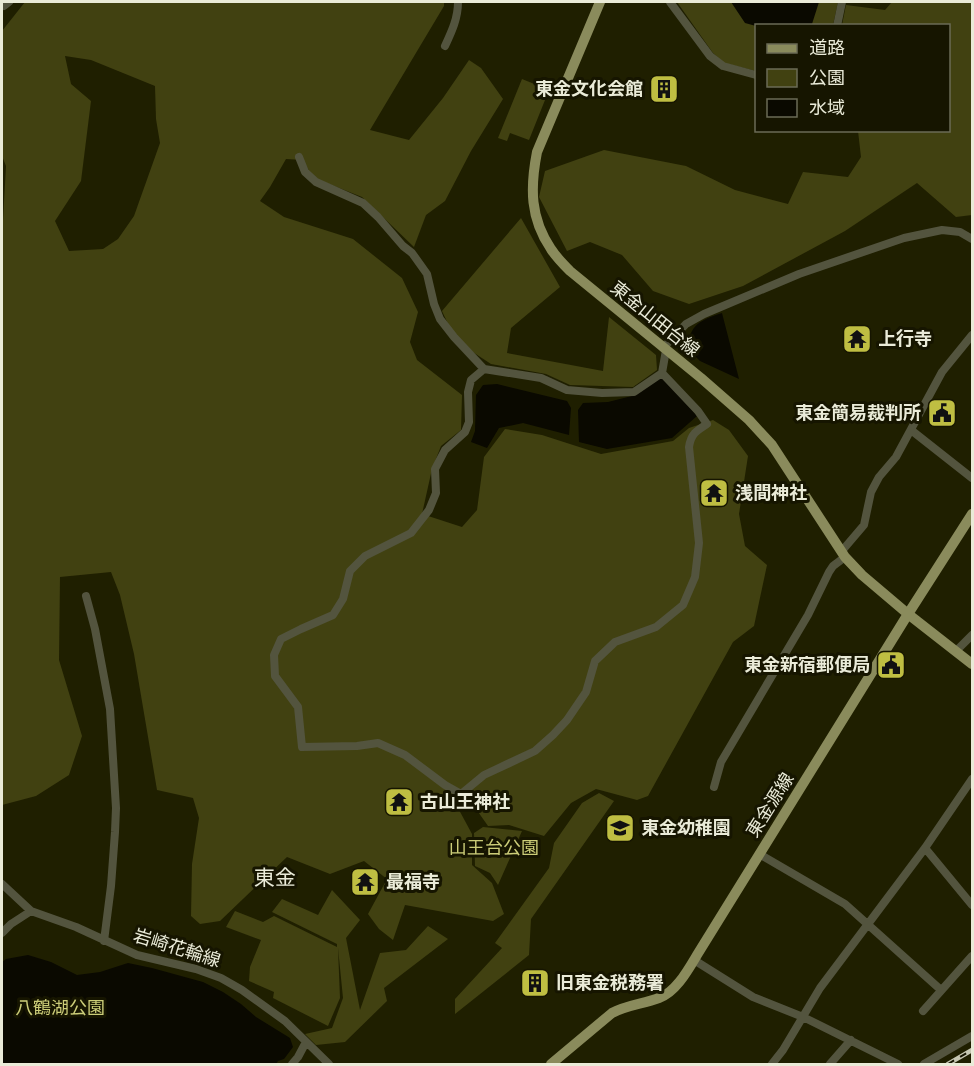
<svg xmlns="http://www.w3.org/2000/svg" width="974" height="1066" viewBox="0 0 974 1066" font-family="Figtree,'Noto Sans JP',sans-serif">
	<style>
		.green { fill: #414111; fill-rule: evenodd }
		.water { fill: #0a0900 }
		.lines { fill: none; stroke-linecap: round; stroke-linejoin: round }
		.minor { stroke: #53543e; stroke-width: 8 }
		.major { stroke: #8a8b5c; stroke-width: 10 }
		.rail-casing { stroke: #c6c7b2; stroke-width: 4.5 }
		.rail { stroke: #161500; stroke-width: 2; stroke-dasharray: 7; stroke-linecap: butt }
		.labels { text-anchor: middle; stroke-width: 6; stroke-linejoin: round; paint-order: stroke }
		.poi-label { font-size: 18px; font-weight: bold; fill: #eaebd8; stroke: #161500; text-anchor: start }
		.street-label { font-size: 18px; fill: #eaebd8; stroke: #161500 }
		.park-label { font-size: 18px; fill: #cccd78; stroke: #161500 }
		.quarter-label { font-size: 21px; fill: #eaebd8; stroke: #161500 }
	</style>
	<rect width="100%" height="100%" fill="#1f1f00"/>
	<path class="green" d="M25,2H444V6L370,130L409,140L443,98L469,60L481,68L503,99L471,151L445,201L426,215L414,247L362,197L319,180L309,171L303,160L286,159L270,187L260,201L284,217L353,239L402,278L418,312L410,342L417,360L462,395L461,430L441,446L432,469L422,514L462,527L477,510L484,457L505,429L542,435L601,454L673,441L689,428L713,420L729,430L748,456L739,514L745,546L767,565L754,626L733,642L648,796L637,800L596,789L571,803L544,836L509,825L488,826L462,789L451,795L472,834V865L492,883L504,914L493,921L405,905L393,940L379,929L368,914L387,879L364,861L330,874L287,857L220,921L200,924L191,916L192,864L199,818L193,798L157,790L134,654L120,595L111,572L60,577L59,660L82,736L69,775L36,796L2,805V238L6,166L2,156V31ZM65,56L91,60L155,86L156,119L160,143L134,216L118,239L103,249L69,251L55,221L81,181L91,101L71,84Z
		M677,2H838L833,25L756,26V71L724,63L713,53Z
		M892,2H972V215L956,217L917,183L845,231L743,286L689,304L653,291L622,255L590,242L567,251L539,197L545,171L604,150L686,166L735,190L788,204L803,172L848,177L861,157L858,131L948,130V26L842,25L846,5L885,10Z
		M522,79L549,90L529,140L510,133L507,141L498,138Z
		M521,218L560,287L511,328L507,353L603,371L609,317L656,355L657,370L633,387L570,385L546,374L491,364L456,341L442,311Z
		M599,793L614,801L531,919L529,955L455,1014V999L502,948L495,943L549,868L554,843L582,803Z
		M483,827L522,831L498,885L490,873L475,866L474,833Z
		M332,890L360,920L346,938L360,1010L380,953L406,950L428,926L448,939L384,988L387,1001L345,1042L316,1045L305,1034L332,1028L343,998L338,948L340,998L328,1026L273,998L274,992L249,981L250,967L261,940L226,927L235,911L263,922L274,916L337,947V944L272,912L282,899L318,915Z"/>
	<path class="water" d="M731,2H819L812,24L809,25L756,26L745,23Z
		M722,313L739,379L700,361L688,349C689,324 701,320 722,313Z
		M662,377L697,416L672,438L607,449L579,442L578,410L583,403L608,402L636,395Z
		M497,384L567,401L571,408L569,435L523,423L499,428L487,448L471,442L475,431L476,395L483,385Z
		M28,955L51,962L77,975L100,972L128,963L152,968L203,982L223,992L241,1004L256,1017L290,1038L293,1047L284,1059L278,1061L276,1064H2V962L6,959Z"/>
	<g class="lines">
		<path class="minor" d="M670,2L710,56L723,66L756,75
			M2,4L4,6L9,2
			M837,26L842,2
			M445,46C452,31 458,18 458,2
			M299,157L305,172L316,182L363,203L378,217L403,246L412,253L427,274L434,304L440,319L454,337L484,369L541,378L567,390L602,393L634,392L662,373L666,350
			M663,348L686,324L704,314L799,274L904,238L942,230L960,232L972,239
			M484,369L471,380L468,392L469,422L465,432L445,450L435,469L436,493L429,510L411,533L365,556L350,571L343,599L333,615L301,629L281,639L274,655L275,676L298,707L302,747L357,746L378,743L405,755L445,785L461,794L484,775L535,751L553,735L567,720L586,692L595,661L615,642L656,627L683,605L695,577L699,543L689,447C691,434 696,431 707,424L698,411L662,373
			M911,430L972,478
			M841,552L864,525L871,492L879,477L896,457L942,372L972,335
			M86,596L95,629L110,709L116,808L115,832L111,886L104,941
			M956,651L972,635
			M714,787L721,762L808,615L829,572L833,566L845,557
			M925,848L972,905
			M759,854L845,904L941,990
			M2,884L31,911L76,927L137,955L196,969L221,978L242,990L285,1021L329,1064
			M2,933L11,924L31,911
			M694,960L753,997L803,1017L898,1064
			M923,1011L972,956
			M292,1064L298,1057L306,1042
			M772,1064L783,1050L820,988L925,848L972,779
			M830,1064L851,1040
			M924,1064L972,1036"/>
		<path class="major" d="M600,2L537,152C530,188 530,218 551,249C556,257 563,264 570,271L701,378L749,420L772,445L845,557L862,575L908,614L972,664
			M551,1064L612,1013C627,1005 643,1004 659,998C676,992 688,970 697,955L908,614L972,514"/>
		<g class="rail-casing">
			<path id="rail" d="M948,1064L972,1050"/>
		</g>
		<use href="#rail" class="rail"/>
	</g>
	<defs>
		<g id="building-square" transform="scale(1.5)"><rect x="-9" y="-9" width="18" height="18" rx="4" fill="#bfbe42" stroke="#161500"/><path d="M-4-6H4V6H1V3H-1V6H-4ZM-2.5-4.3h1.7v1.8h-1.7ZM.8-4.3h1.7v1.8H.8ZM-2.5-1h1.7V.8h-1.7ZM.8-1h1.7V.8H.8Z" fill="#111"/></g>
		<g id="temple-square" transform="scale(1.5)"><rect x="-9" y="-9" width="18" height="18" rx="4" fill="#bfbe42" stroke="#161500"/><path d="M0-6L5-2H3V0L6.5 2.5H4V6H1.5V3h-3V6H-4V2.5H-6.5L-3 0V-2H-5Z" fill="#111"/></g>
		<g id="civic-square" transform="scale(1.5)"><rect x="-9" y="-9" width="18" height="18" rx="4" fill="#bfbe42" stroke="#161500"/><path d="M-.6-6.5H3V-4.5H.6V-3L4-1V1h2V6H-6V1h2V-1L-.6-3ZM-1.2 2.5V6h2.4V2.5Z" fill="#111"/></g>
		<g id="school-square" transform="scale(1.5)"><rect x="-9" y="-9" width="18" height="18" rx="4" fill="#bfbe42" stroke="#161500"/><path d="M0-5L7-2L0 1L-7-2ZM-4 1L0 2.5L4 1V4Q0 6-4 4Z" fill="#111"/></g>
	</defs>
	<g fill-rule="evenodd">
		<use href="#building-square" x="664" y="89"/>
		<use href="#temple-square" x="857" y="339"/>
		<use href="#civic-square" x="942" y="413"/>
		<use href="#temple-square" x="714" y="493"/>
		<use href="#civic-square" x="891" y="665"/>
		<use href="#temple-square" x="399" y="802"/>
		<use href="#school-square" x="620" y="828"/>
		<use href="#temple-square" x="365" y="882"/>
		<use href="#building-square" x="535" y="983"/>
	</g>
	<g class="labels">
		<g class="poi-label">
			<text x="643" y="95" text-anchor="end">東金文化会館</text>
			<text x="878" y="345">上行寺</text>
			<text x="921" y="419" text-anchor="end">東金簡易裁判所</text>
			<text x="735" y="499">浅間神社</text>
			<text x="870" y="671" text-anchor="end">東金新宿郵便局</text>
			<text x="420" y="808">古山王神社</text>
			<text x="641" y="834">東金幼稚園</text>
			<text x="386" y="888">最福寺</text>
			<text x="556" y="989">旧東金税務署</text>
		</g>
		<g class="street-label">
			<text transform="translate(655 319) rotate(39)" y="6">東金山田台線</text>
			<text transform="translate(770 805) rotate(-58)" y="6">東金源線</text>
			<text transform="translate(177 948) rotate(17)" y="6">岩崎花輪線</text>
		</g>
		<g class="park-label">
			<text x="494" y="854">山王台公園</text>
			<text x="60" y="1014">八鶴湖公園</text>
		</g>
		<g class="quarter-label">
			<text x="275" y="885">東金</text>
		</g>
	</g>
	<rect width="974" height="1066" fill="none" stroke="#eaebd8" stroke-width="6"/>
	<rect x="755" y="24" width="195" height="108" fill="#161500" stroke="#6b6b56" stroke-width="1.5"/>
	<rect x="767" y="44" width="30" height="9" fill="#8a8b5c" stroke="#6b6b56" stroke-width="1.5"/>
	<text x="809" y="54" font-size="18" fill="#eaebd8">道路</text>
	<rect x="767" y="69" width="30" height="18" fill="#414111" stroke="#6b6b56" stroke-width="1.5"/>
	<text x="809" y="84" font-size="18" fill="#eaebd8">公園</text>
	<rect x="767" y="99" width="30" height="18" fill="#0a0900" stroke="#6b6b56" stroke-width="1.5"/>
	<text x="809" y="114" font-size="18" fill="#eaebd8">水域</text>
</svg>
